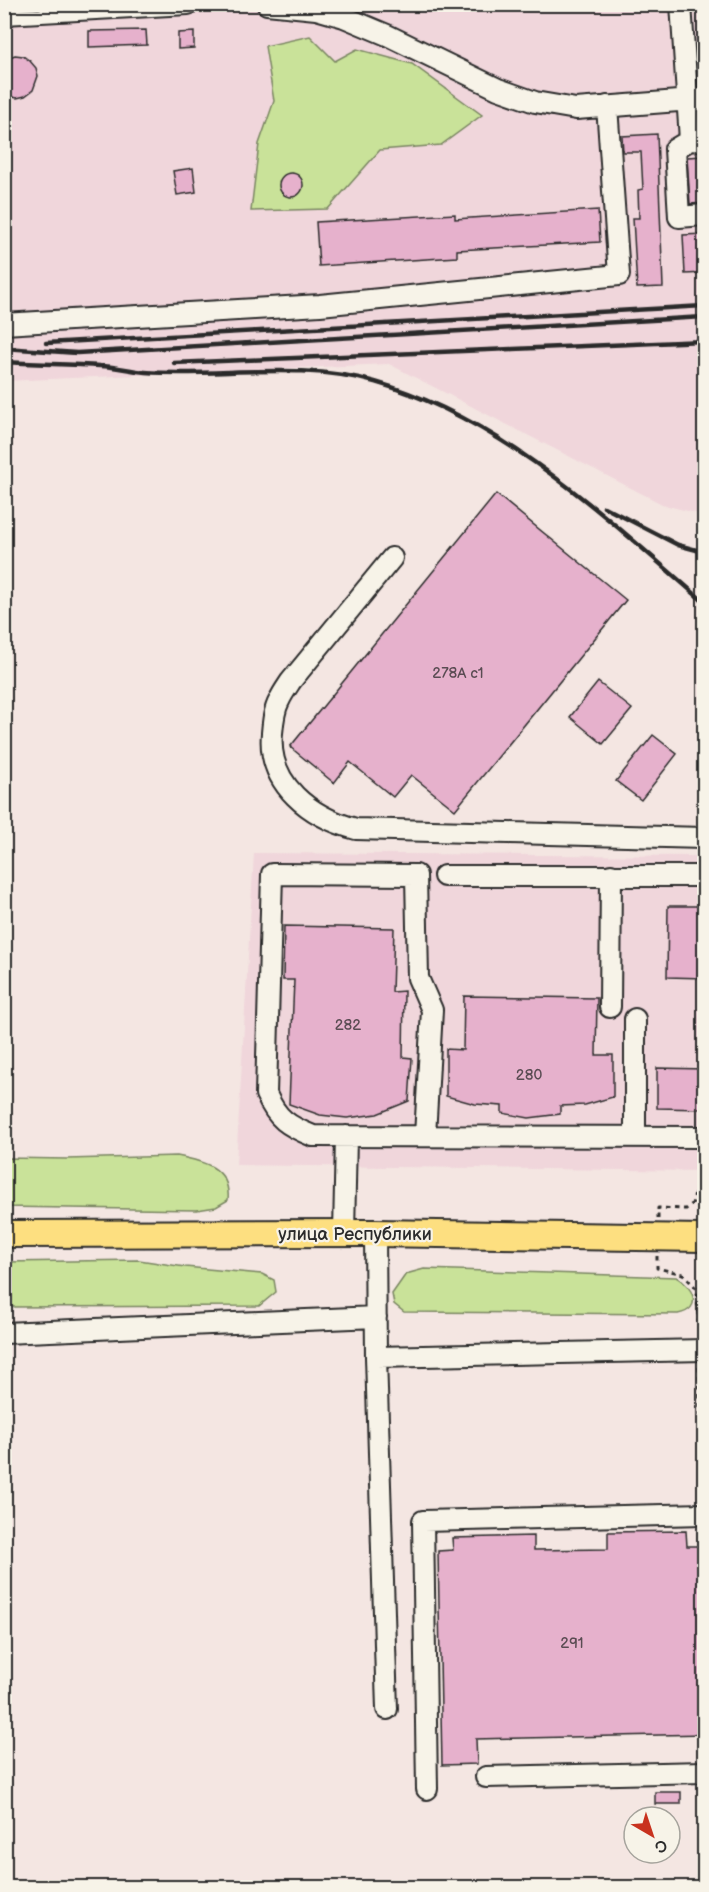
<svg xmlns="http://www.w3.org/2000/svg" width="709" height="1892" viewBox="0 0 709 1892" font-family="'Balsamiq Sans',sans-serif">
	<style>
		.built { fill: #f0d6db }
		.green { fill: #c9e299; stroke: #7a8662; stroke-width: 1.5 }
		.building { fill: #e6b1cc; stroke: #2b2b2b; stroke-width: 1.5 }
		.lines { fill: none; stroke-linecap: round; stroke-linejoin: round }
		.minor-casing { stroke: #2b2b2b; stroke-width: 24 }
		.major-casing { stroke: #2b2b2b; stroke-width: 30 }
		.path { stroke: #2b2b2b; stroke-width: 3; stroke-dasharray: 4.5 4.5; stroke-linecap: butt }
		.minor { stroke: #f7f3e8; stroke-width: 20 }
		.major { stroke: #fddf80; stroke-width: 26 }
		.rail { stroke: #2b2b2b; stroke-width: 4.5 }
		.labels { text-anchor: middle; stroke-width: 4.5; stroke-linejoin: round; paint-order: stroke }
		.number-label { font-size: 15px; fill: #5a4c53 }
		.street-label { font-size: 18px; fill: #2b2b2b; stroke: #f7f3e8 }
	</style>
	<rect width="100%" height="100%" fill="#f4e6e2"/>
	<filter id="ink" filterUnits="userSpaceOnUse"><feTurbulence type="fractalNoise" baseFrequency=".0167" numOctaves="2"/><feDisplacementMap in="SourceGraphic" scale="12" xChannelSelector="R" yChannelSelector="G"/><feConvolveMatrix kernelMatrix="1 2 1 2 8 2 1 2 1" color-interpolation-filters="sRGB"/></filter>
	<g filter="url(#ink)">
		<path class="built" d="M4,5H704V515L664,505L389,364L5,381Z
			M254,853L704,856V1171L236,1165Z"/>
		<path class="green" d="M310,36L335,61L357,49L412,64L482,115L441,145L380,150L328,209L251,211L259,144L274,101L265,46Z
			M177,1156C202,1161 231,1167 228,1200L216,1207L197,1210L5,1207V1158L67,1159Z
			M139,1260L185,1267L262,1274L274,1280L276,1292L259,1306L5,1307V1262Z
			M424,1269L676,1277C693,1286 704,1309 678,1314L404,1312L394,1304L392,1294L406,1274Z"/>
		<path class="building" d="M146,30L147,45L89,47V31Z
			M194,32V48L178,49V33Z
			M15,55L23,56L30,61L36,68L38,76L33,90L25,96L17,98L4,95V59Z
			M657,134L663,287L637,288L633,218H639L638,190L643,189L641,152H623L622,136Z
			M705,156V203L690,204L687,157Z
			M193,168L196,192L177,195L173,171Z
			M279 185a12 12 0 1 1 24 0a12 12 0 1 1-24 0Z
			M598,210L600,242L457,250V257L319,266L316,222L455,214V219Z
			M705,234V273L685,274L683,235Z
			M496,494L626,600L455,810L411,775L393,797L350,762L334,783L290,747Z
			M598,682L632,709L603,744L570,717Z
			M653,735L677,754L641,800L616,781Z
			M668,906H705V978L667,977Z
			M284,926L394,928L392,992L404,991L403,1057L412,1058L409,1101L377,1114L347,1118L320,1115L289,1104L294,980H283Z
			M464,996L597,998L596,1055H613V1097L585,1105L560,1106V1114L529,1118L502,1113V1106L475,1104L446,1096V1049L463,1050Z
			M657,1068L705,1069V1109L657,1108Z
			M686,1531L687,1546H705V1734L476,1739L477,1764L442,1765L438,1551L453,1550L452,1538L534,1536V1550L608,1549V1532Z
			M655,1792H681V1804H655Z"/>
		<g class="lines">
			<g class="minor-casing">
				<path id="minor" d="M267,4L316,9L344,17L387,35L498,89L535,102L576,109L704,99
					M681,4L690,140
					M4,14L188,4
					M704,141L690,140L675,149L679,217L704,215
					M4,324L320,305L619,275L607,106
					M392,558L291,681C287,687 282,694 279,701C274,710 273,722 272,733C267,785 311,817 356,829L704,838
					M444,876H704
					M610,1007L611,875
					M635,1019V1137
					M425,1136L432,1010L418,978L416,875L272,874L266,1094C277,1119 288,1126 313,1136L704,1137
					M344,1233L346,1136
					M375,1233L376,1357L387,1709
					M4,1333L376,1317
					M376,1357L704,1350
					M486,1777L704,1772
					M427,1789L423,1521L704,1514"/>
			</g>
			<g class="major-casing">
				<path id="major" d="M4,1234L375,1233L704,1238"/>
			</g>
			<path class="path" d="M658,1219V1208L686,1209L692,1204L695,1194H704
				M657,1256V1268L683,1274L697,1289L699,1333
				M698,1293L704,1294
				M699,1367L702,1498"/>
			<use href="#minor" class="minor"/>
			<use href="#major" class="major"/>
			<path class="rail" d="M4,5L38,7L70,4
				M46,343L704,306
				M4,348L77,353L704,317
				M4,362C36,364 68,364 100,366C115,366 130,371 145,372C222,377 300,361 375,382C502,418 607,518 704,602
				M174,363L704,341
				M604,507L678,545L704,552"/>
		</g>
	</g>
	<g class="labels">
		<g class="number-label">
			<text x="458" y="678">278А с1</text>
			<text x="348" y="1030">282</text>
			<text x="529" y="1080">280</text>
			<text x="572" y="1648">291</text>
		</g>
		<g class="street-label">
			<text x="355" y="1240">улица Республики</text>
		</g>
	</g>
	<rect width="709" height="1892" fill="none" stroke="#f7f3e8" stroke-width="24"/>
	<rect x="12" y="12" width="685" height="1868" fill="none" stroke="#2b2b2b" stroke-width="2" filter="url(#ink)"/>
	<g transform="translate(652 1835) rotate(141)"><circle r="28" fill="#f7f3e8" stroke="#a5a39c" stroke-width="1.5"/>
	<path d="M0-4.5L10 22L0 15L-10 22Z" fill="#c8321e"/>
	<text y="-9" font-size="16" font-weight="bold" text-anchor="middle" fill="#2b2b2b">С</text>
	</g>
</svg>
